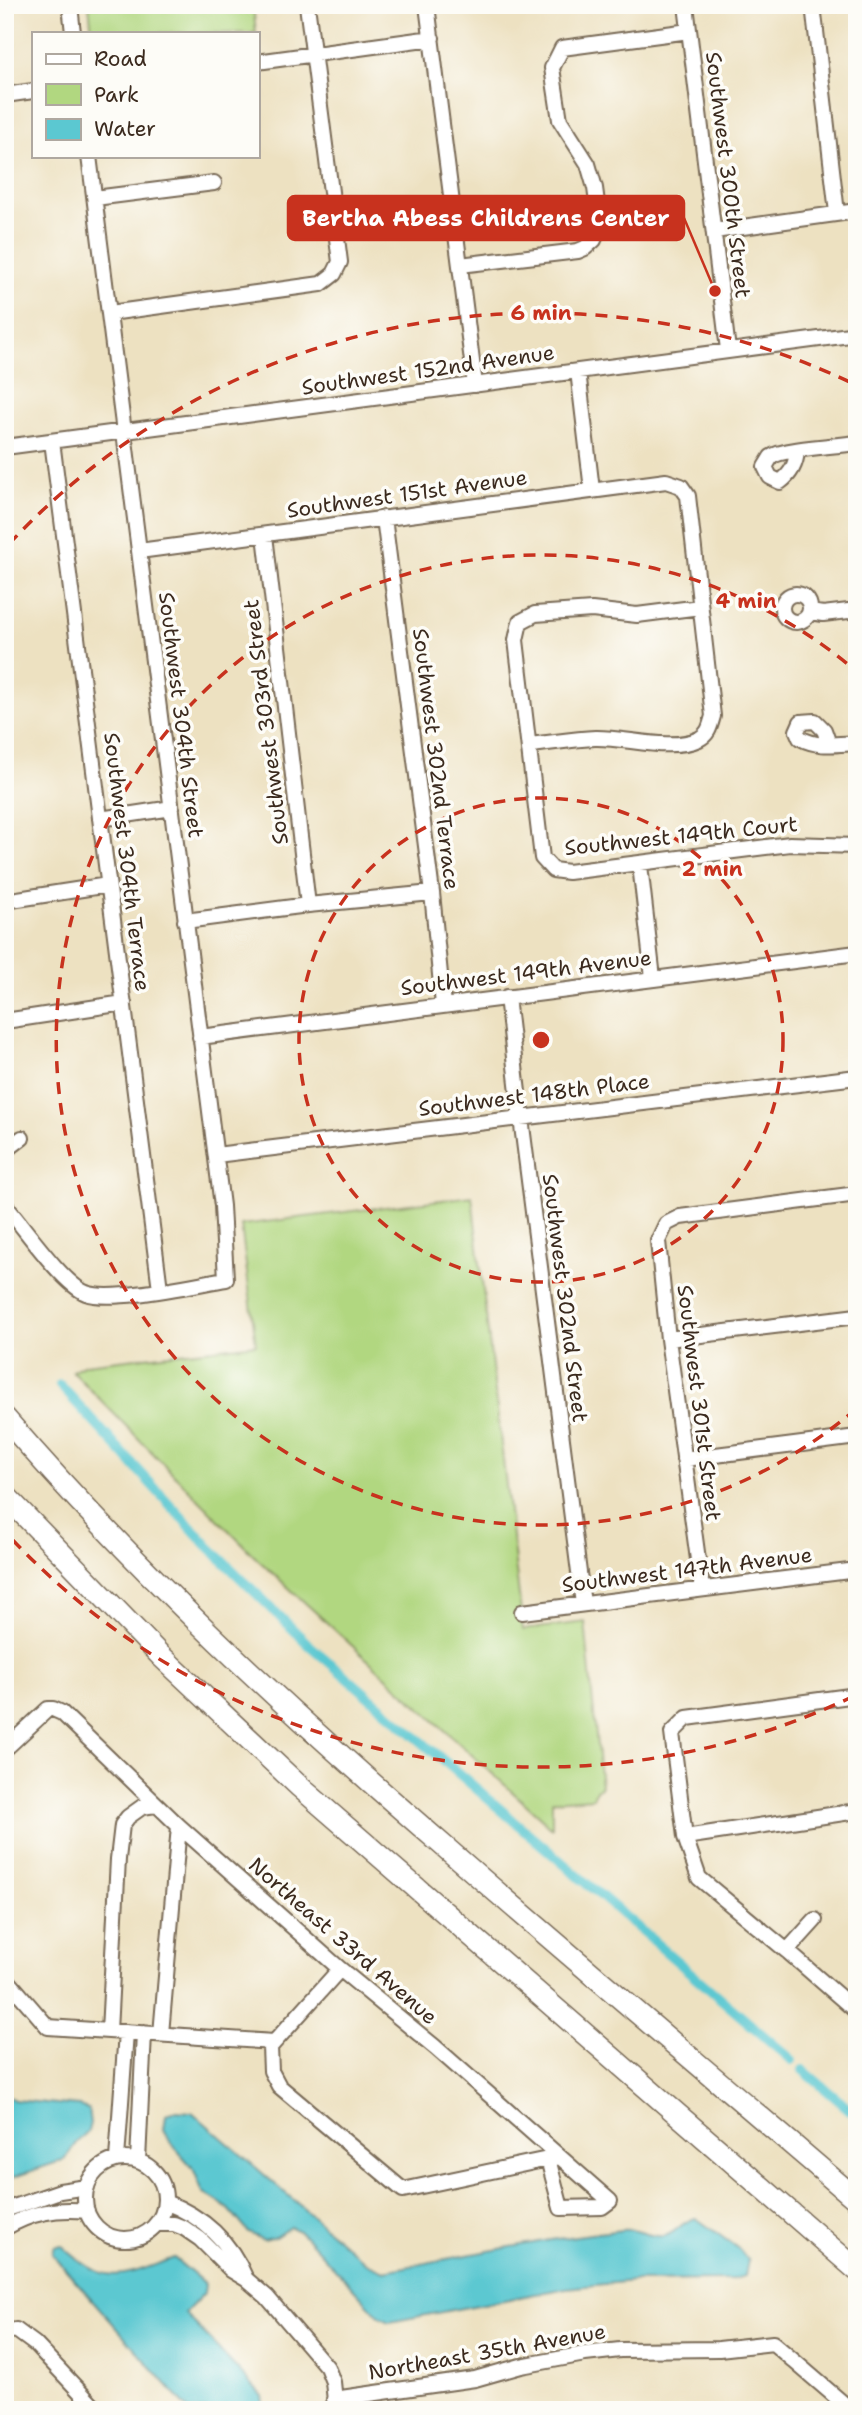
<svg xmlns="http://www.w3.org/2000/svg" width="862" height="2415" viewBox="0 0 862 2415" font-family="'Shantell Sans',sans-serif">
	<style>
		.green { fill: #b1d780; stroke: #76804f; stroke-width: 2 }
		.water { fill: #5bc8d1; stroke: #4b7978; stroke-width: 2 }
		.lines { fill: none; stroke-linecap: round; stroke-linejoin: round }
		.canal { stroke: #5bc8d1; stroke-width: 10 }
		.minor-casing { stroke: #796a57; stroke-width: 18 }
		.highway-casing { stroke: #796a57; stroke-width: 24 }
		.minor { stroke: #fff; stroke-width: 14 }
		.highway { stroke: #fff; stroke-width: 21 }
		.ring { fill: none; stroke: #c8321e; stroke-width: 3.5; stroke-dasharray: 12 9 }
		.labels { text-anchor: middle; stroke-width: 7; stroke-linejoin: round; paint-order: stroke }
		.street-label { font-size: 21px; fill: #3b2a1e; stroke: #fdfcf7 }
		.centre { fill: #c8321e; stroke: #fdfcf7; stroke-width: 3.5 }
		.ring-label { font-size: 21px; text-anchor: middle; font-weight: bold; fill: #c8321e; stroke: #fdfcf7; stroke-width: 7; stroke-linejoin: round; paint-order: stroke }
		.leader { fill: none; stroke: #c8321e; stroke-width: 2.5 }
		.callout-dot { fill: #c8321e; stroke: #fdfcf7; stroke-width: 2.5 }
		.callout { fill: #c8321e; stroke: #c8321e; stroke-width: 2.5 }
		.callout-label { font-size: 23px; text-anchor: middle; font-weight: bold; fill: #fff }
	</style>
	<rect width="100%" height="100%" fill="#fdfcf7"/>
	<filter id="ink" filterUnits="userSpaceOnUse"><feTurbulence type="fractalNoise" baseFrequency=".0143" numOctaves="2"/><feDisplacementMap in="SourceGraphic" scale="14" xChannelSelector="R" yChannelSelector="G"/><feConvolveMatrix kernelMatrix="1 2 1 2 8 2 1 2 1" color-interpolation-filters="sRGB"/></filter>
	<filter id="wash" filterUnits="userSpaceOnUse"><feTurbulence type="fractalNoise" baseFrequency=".00686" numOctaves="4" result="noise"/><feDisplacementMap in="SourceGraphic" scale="28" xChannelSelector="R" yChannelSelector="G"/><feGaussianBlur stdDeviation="1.57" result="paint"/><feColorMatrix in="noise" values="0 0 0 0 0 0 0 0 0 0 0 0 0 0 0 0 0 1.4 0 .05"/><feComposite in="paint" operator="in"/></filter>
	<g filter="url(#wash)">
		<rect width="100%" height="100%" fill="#ede1c1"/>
		<path class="green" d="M89,5H253L256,33H92Z
			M472,1196L523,1630L585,1622L601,1787L596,1790L593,1798L552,1801V1828L256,1558L72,1371L85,1364L256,1344L241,1225Z"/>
		<path class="water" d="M5,2094L14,2100L79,2106L88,2109L90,2123L88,2131L76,2143L64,2160L5,2180Z
			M175,2111L192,2112L366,2263L384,2271C463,2256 542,2239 623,2230C637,2228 650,2238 664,2236C676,2234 681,2221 696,2218L740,2250L748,2260L745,2276L729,2280L633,2281L566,2288L390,2322L381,2318L301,2232L290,2227L275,2237L263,2240L249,2233L229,2209L203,2192L193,2168L171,2143L164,2129L166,2115Z
			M61,2245C107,2287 119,2278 174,2258L205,2284L204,2293L185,2313L262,2396L264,2410H189L52,2254L54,2247Z"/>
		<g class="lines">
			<path class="canal" d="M60,1385L208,1546L308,1644L792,2060
				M803,2070L857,2116"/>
		</g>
	</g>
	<g filter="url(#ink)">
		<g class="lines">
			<g class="minor-casing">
				<path id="minor" d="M70,5L73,33
					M427,5L475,385
					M686,5L728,350
					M813,5L837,213
					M257,62L432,38
					M5,95L33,91
					M95,198L214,183
					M714,231L857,211
					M460,265L578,251L585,248L594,240L599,227V218L595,188L588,164L560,120L552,68L562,48L689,31
					M110,313L321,284L334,274L340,262L307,5
					M578,371L592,490
					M52,441L160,1289
					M5,447L857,334
					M797,451C796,465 791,474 780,482L770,477L765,467C766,465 770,459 771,457C784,448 839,446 857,443
					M384,518L432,893L443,1005
					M265,535L308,905
					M139,551L666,481L681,486L688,496L713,716C710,726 709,734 699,739C671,752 625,737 595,738C573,739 551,743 529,745
					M782 608a14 14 0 1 1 28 0a14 14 0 1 1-28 0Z
					M700,607L637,615L592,610L535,614L520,622L516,640L542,858L553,870L568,872L790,844L857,846
					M810,612L823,614L857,610
					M829,744L824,730L815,721L801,722L797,731L800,738C818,748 836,744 857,743
					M100,819L172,808
					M640,865L653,978
					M5,901L108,885
					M185,921L308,905L432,893
					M507,997L521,1118L583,1604
					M5,1021L124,1003
					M200,1037L857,953
					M5,1151L22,1138
					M216,1155L857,1077
					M5,1205C23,1226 63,1284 86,1293C112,1303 195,1284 226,1279L222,1206L89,156
					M668,1339L857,1316
					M684,1459L857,1437
					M702,1589L668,1339L658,1241L666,1224L680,1217L857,1194
					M522,1612L857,1570
					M857,1695L687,1718L672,1733L685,1837L699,1878L787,1951L857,2012
					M5,1749L48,1709H53L62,1713L179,1826L340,1969L435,2047L610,2201L602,2207L561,2208L548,2159
					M685,1837L857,1811
					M787,1951L815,1920
					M340,1969L270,2047L271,2071L279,2086L403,2190L548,2159L553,2152
					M5,1977L48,2027L274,2042
					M109,2031L118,1859L122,1825L128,1817L142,1807L156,1805
					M161,2034L179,1826
					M85 2199a40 40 0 1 1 80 0a40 40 0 1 1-80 0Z
					M117,2159L126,2032
					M138,2161L144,2033
					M165,2202C204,2217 230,2241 246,2279
					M5,2210L60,2191L87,2187
					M157,2224H174L184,2228L200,2239L231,2270L246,2279L267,2297L327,2367L333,2382L336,2410
					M5,2228C32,2212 56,2208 87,2211
					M5,2332L16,2330L35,2344L97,2410
					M334,2399L475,2379L521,2366L585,2354L620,2350L719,2349L773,2343L851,2410"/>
			</g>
			<g class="highway-casing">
				<path id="highway" d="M5,1418C139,1574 290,1713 446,1848C582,1967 720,2082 857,2200
					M5,1495L161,1656L300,1787L857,2270"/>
			</g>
			<use href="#minor" class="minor"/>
			<use href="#highway" class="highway"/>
		</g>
	</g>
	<g class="ring">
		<circle cx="541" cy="1040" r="242"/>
		<path d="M856 1409A485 485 0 1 1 856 671"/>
		<path d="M854 1696A727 727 0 0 1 9 1536M9 544A727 727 0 0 1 854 384"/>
	</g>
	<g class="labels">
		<g class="street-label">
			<text transform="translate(728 175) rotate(83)" y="7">Southwest 300th Street</text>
			<text transform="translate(428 370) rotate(-8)" y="7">Southwest 152nd Avenue</text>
			<text transform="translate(407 494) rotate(-8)" y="7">Southwest 151st Avenue</text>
			<text transform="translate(181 715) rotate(83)" y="7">Southwest 304th Street</text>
			<text transform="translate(266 722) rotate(-97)" y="7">Southwest 303rd Street</text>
			<text transform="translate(436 759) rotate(83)" y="7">Southwest 302nd Terrace</text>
			<text transform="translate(681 836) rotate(-6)" y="7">Southwest 149th Court</text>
			<text transform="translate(127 862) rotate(83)" y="7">Southwest 304th Terrace</text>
			<text transform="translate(526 973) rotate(-7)" y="7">Southwest 149th Avenue</text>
			<text transform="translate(534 1095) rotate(-7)" y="7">Southwest 148th Place</text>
			<text transform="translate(565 1298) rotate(83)" y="7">Southwest 302nd Street</text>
			<text transform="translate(699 1403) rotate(83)" y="7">Southwest 301st Street</text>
			<text transform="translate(687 1570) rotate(-7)" y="7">Southwest 147th Avenue</text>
			<text transform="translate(343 1941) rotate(41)" y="7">Northeast 33rd Avenue</text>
			<text transform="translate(487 2352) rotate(-10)" y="7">Northeast 35th Avenue</text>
		</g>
	</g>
	<circle cx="541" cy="1040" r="10" class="centre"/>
	<g class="ring-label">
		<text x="541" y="320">6 min</text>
		<text x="746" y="608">4 min</text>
		<text x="712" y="876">2 min</text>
	</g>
	<path class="leader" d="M715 291L684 218"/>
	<circle class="callout-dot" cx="715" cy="291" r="7"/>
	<rect class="callout" x="288" y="196" width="396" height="44" rx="7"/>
	<g class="callout-label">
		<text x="486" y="226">Bertha Abess Childrens Center</text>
	</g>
	<rect width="862" height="2415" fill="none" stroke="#fdfcf7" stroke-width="28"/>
	<rect x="32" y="32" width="228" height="126" fill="#fdfcf7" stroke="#afa8a0" stroke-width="2"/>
	<rect x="46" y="54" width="35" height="10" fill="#ffffff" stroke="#afa8a0" stroke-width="2"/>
	<text x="94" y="66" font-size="21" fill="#3b2a1e">Road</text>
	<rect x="46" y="84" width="35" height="21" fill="#b1d780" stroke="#afa8a0" stroke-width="2"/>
	<text x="94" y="102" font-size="21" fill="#3b2a1e">Park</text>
	<rect x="46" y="119" width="35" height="21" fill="#5bc8d1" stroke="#afa8a0" stroke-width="2"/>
	<text x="94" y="136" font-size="21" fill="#3b2a1e">Water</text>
</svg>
